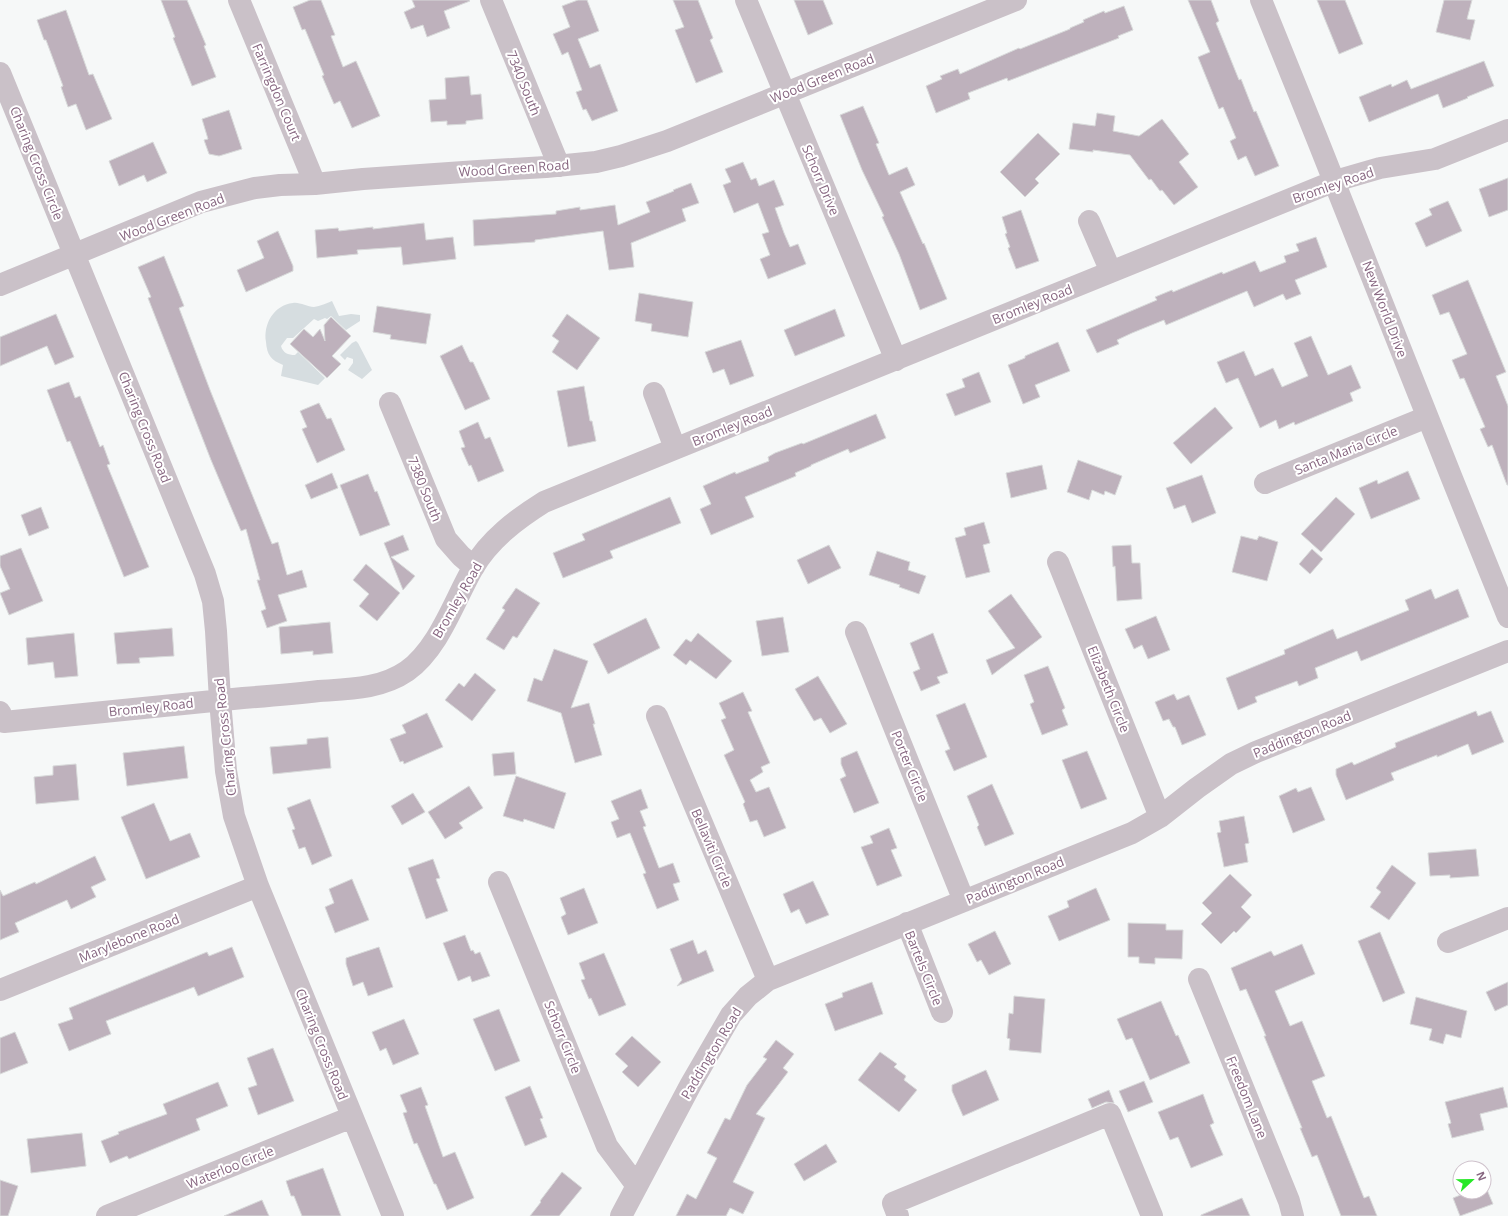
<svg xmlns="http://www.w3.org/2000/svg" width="1508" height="1216" viewBox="0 0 1508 1216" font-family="'Open Sans',sans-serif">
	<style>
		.green { fill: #d6dde0 }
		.building { fill: #beb1bc; stroke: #d8dada }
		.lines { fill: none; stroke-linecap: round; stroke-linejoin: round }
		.minor { stroke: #cac1c8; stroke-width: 22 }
		.labels { text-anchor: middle; stroke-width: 4; stroke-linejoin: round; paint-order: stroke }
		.street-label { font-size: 13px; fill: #876680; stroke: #fff }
	</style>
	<rect width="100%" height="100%" fill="#f6f8f8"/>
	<path class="green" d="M332,301L339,316L351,314L360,315V321L346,330L331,316L327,319L325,318L318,321L314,319L293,338H287L281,346C283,353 288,355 295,355L298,352L325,378L318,385L281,376L283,365C271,360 267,355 266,342C263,324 274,305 293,303C300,302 307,307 314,307C320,306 327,303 332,301Z
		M356,341L358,343L372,370L362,379L348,370L353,363V359L347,357L345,360L340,355L352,343Z"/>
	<path class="building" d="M161,0H187L206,45L204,46L216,77L192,86L173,38L175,37Z
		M310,0H321L335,35L331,36L343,67L356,61L380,116L352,128L340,101L334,104L322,76L324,75L305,29L302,30L293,7Z
		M412,0H469L470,1L444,11L450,28L427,37L423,25L411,29L404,12L415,7Z
		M578,0H587L599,31L578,39L590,68L600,64L618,111L592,121L586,109L583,110L576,92L582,90L568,52L562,55L553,34L570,27L562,6Z
		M673,0H698L713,38L710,40L723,72L696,83L675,30L684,27Z
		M794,0H823L833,24L808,35Z
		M1188,0H1211L1219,21L1216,23L1239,80L1241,79L1254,112L1256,111L1279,166L1255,176L1246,156L1238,160L1230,141L1236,138L1223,107L1219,109L1198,57L1210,52Z
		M1317,0H1345L1363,44L1339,54Z
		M1444,0H1472L1467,19L1475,20L1470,40L1436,32Z
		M1124,6L1133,30L1118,36L1119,38L1008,81L1007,78L968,93L970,99L936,113L926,86L942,79L940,76L958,69L960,74L1019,48L1020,49L1070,29V28L1084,22L1083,20L1104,11L1105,13Z
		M66,10L89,75L93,74L112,119L86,130L76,104L68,107L61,87L63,86L46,40H44L37,20Z
		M1484,61L1494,86L1467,97L1468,98L1443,108L1438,94L1369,122L1359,97L1391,84L1392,87L1407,80L1411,89Z
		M469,76L471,95L481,94L483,119L466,121V124L447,125V121L431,122L429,100L446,99L445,78Z
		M863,106L879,143L876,144L889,175L907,167L915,185L900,192L923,244L924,243L947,299L920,310L899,254L882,217L884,216L862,170L840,115Z
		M229,110L242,149L219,156L209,154L204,140L208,139L202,119Z
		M1097,113L1115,116L1113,131L1139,136L1162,119L1189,154L1179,162L1198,187L1174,205L1162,190L1160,191L1151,179L1149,180L1130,155L1093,150V152L1069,149L1073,123L1095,126Z
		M1038,133L1060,154L1035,179L1039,183L1025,197L1000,172Z
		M153,142L167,173L147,182L144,175L119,186L109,161Z
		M743,162L751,180L756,178L759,186L774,180L784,205L775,208L784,233L790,247L798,244L806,264L768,279L760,259L770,255L762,234L769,232L758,203L734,213L723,185L731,182L725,169Z
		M1508,178V210L1489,217L1479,189Z
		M691,183L699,203L682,209L686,221L631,243L634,267L609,270L603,231L535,240V242L474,246L473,220L556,214V211L580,207V210L615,205L618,225L650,212L646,202L674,191L673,190Z
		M1448,201L1462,231L1426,247L1415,223L1432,215L1429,209Z
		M1021,210L1039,261L1016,269L1008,248L1010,247L1005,234L1007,233L1002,217Z
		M424,223L426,240L453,237L456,259L403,265L401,247L357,250L358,254L317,258L315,230L338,228L339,231L373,227V229Z
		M278,231L293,266V271L246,292L237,270L264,258L257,241Z
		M1316,237L1327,267L1295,280L1301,294L1286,300L1283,294L1254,307L1247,291L1166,325L1164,320L1132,333L1117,340L1119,344L1097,353L1086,330L1157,300L1155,297L1172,290L1173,292L1222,272L1223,274L1255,261L1260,272L1286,262L1284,256L1299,251L1296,244Z
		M164,256L184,306L179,308L210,390L272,544L278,542L287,575L302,570L307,587L278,595L287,621L267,628L261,611L266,609L257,580H260L246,529L241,531L211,460L148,298L151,297L138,267Z
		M1468,280L1506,372L1496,376L1508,406V485H1507L1492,445L1488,447L1480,429L1485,427L1464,378L1460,379L1452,360L1467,354L1449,312L1440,315L1432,295Z
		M639,293L693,302L688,337L651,331L652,324L635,321Z
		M377,306L431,314L426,344L390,339L391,335L373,332Z
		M835,309L845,336L795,356L784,330Z
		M56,314L74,357L55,365L47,346L0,366V337Z
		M567,314L600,338L577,370L552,352L559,341L552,336Z
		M331,317L351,336L332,356L341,364L327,378L290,344L304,329L313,337L320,329L325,341L324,325Z
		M1311,336L1328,375L1351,365L1361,388L1350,393L1353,401L1295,425L1294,422L1279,429L1276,420L1260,428L1238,378L1226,383L1217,362L1244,351L1255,376L1273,368L1282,387L1308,376L1294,343Z
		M741,340L754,376L730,385L724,369L713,373L705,352Z
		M1058,342L1070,371L1035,385L1040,397L1023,404L1008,365L1025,358V356Z
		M462,345L470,362H473L490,399L465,410L440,356Z
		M979,372L991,402L955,416L946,394L965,387L962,379Z
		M69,382L75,398L80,396L100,447L103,445L110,464L107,465L149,567L124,577L70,441L67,442L47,390Z
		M584,386L590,421H592L596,441L568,447L557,391Z
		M319,403L327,419L331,418L345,450L317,463L302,429L307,427L300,411Z
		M1215,407L1233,428L1191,464L1173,443Z
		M876,414L886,438L850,453L848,449L811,465V466L795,473L796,476L745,497L754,517L711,535L700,509L711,504L703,486L735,472L736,474L769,461L768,457L775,453L802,443L803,444Z
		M478,422L485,439L490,437L504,471L478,482L471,465L469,466L461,448L465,447L459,431Z
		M1078,460L1122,476L1115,495L1105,491L1104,495L1092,490L1089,500L1067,492Z
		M1042,465L1047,489L1011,498L1006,473Z
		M1408,471L1420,499L1371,519L1359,488L1377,480L1378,484Z
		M332,473L338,488L311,499L305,485Z
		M368,474L375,492L377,491L390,525L360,536L340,485Z
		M1202,475L1216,513L1192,523L1185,505L1174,509L1166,488Z
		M670,497L681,523L610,551L613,558L563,578L553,553L585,540L582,534Z
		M1336,497L1355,514L1321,552L1301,534Z
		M41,507L49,528L29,536L21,515Z
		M984,522L990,543L983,545L990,572L966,578L955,538L966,535L964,528Z
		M403,535L409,550L391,557L415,576L403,590L384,543Z
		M1241,536L1257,540L1259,536L1278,542L1267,581L1232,572Z
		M829,545L841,568L808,584L797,560Z
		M1131,545L1132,563H1140L1142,599L1117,601L1115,566L1113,567L1112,546Z
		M21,548L43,601L9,615L0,593L10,589L0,566V556Z
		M1312,549L1323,559L1310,574L1299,564Z
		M877,551L910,562L908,570L926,576L919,594L899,587L900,585L869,575Z
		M366,564L400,593L377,621L359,606L369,594L353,580Z
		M516,588L540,603L517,638L513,636L504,650L486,639L505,610L502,608Z
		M1431,589L1435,599L1458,589L1469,617L1361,661L1357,651L1315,668L1318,678L1299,686L1297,681L1255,697L1257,702L1238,710L1226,678L1285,654L1284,650L1333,629L1337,639L1409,610L1405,600Z
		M1011,594L1042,637L992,675L986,660L1015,648L988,611Z
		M1156,616L1170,650L1148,659L1142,645L1134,649L1125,629Z
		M783,617L789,652L762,656L756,621Z
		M646,618L660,648L608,674L593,644Z
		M330,622L333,653L313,655V651L281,654L279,627Z
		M172,628L174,656L139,658L140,663L117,664L114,633Z
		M74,633L78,676L55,678L53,662L28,665L26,638Z
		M698,633L732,661L716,679L690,660L686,665L673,655L686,639L691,642Z
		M933,633L948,673L937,677L940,683L921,691L913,672L920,669L910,643Z
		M554,649L588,661L571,708L589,703L595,724H593L602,755L575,763L561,713L527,701L534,678L542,681Z
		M1048,666L1065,708L1062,710L1068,725L1042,735L1030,704L1034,702L1024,675Z
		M475,673L496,690L472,721L445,700L459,683L464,687Z
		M818,676L847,724L830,733L821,718L814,721L795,689Z
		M743,692L752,711L748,712L770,763L761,767L763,772L750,780L756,792L769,787L786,828L764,837L757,820L750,822L743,804L745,802L724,755L734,750L721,720L726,718L719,703Z
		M1174,694L1177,700L1189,695L1206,735L1182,745L1175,727H1173L1169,719L1163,721L1155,702Z
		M965,703L987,757L954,771L945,751L950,749L936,715Z
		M1476,711L1478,716L1491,711L1504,742L1472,755L1468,744L1437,757V755L1391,773L1394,780L1346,800L1336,775V769L1352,762L1354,765L1396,747L1395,743Z
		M427,713L443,747L404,764L403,761L400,762L390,739L406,733L402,725Z
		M328,737L331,768L273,774L270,747L307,744V739Z
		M184,746L188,778L127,786L123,753Z
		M857,751L879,803L854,813L840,779L846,776L841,764V758Z
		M1087,751L1107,799L1081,809L1062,760Z
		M514,752L516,774L494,776L492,754Z
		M76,764L79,800L36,804L34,777L53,775V766Z
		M516,776L566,793L554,829L524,819L523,822L503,816Z
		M992,784L1014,834L985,846L977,827L979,825L967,796Z
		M469,786L483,808L459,823L463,828L445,839L428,812Z
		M1311,787L1325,820L1293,833L1279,796L1296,788L1298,792Z
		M641,789L648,808L640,811L646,826L643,827L659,868L673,863L680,882L673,884L679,900L657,909L643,874L646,873L630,833L617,838L611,822L619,819L611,801Z
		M413,793L425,812L402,825L391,806Z
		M310,799L332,856L312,865L305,847L299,849L292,830L295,829L287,808Z
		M154,803L170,841L190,833L200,857L146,879L121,817Z
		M1244,816L1249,843L1245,844L1248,862L1224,867L1217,833L1221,832L1219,821Z
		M889,828L897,848L891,850L902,876L877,886L861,847L873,843L870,836Z
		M1476,849L1479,876L1450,878V875L1430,876L1428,853Z
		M95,856L106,880L91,887L96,897L71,909L67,900L15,923L19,932L0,940V890L3,896L35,882L36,884Z
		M433,859L440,878L436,879L448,911L426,919L408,868Z
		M1392,865L1416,883L1389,920L1370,907L1381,892L1376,888Z
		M1230,874L1252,895L1241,907L1251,917L1236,933L1234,931L1221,944L1201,924L1212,913L1202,903Z
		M352,879L369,920L335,933L325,907L334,903L329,889Z
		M813,881L829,915L806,924L799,909L791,913L783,894Z
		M584,888L598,923L568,935L561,917L566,914L560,898Z
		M1096,888L1110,920L1059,941L1048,916L1069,907L1067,901Z
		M1128,923L1166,924V930H1183L1182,959L1155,958V964L1139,963V957H1128Z
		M995,931L1011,964L989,975L981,960L977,962L968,944Z
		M1380,932L1405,993L1383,1002L1358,941Z
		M465,935L471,951L473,950L475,954L480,952L490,976L472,982L470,976L458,981L443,943Z
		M693,940L698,954L706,950L714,971L677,986L682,980L670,949Z
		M1302,944L1315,974L1275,991L1290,1026L1302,1021L1325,1076L1312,1081L1327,1118L1331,1116L1364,1198L1369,1196L1377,1216H1341L1317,1155L1312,1157L1300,1128H1302L1264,1036H1266L1246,989L1240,991L1231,968L1271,951L1274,956Z
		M232,947L244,977L198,996L194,987L106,1021L111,1034L69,1051L58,1024L73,1019L69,1008L207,952L209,956Z
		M379,947L393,987L368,996L363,982L353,986L346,964V958Z
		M604,953L626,1005L599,1016L591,998L589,999L581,980L585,979L579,963Z
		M872,982L883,1014L835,1031L825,1004L843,997L842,993Z
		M1508,982V1005L1495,1011L1486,992Z
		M1014,996L1045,999L1041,1053L1009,1050L1010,1039L1007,1038L1009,1013L1013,1014Z
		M1416,997L1467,1011L1461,1038L1446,1034L1443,1044L1429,1040L1432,1029L1410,1024Z
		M1161,1001L1176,1036L1178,1035L1190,1063L1150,1080L1132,1038L1126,1040L1117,1019Z
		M499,1009L520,1061L495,1071L473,1019Z
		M404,1019L419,1054L393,1065L386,1048L380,1051L372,1032Z
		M15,1032L28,1063L0,1074V1038Z
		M632,1036L661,1062L638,1087L622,1072L628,1066L615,1054Z
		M776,1040L794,1054L783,1068L788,1072L756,1114L765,1118L733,1182L754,1192L743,1214L730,1208L726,1216H676L687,1194L696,1199L717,1158L707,1153L725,1118L730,1120L747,1085L767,1059L763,1057Z
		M273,1048L294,1101L258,1115L248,1088L257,1085L247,1058Z
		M880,1052L897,1064L894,1067L906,1076L904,1080L917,1090L899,1112L858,1080Z
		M986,1070L999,1100L963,1116L952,1091V1085Z
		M1144,1081L1153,1102L1128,1112L1119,1091Z
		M218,1082L228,1106L196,1119L200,1130L129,1159L127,1156L110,1163L101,1141L119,1134L118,1132L167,1114L163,1104Z
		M530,1086L543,1118L540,1119L547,1137L525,1146L505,1097Z
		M421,1087L428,1105L425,1106L443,1157L455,1152L474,1198L447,1210L436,1184H434L417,1143L414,1144L403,1113L407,1112L400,1095Z
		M1503,1087L1508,1107L1480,1114L1484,1130L1452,1138L1448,1124L1451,1123L1445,1102Z
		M1109,1090L1114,1103L1106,1102L1092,1108L1088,1099Z
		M1203,1094L1214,1123L1210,1125L1223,1155L1191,1168L1178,1137L1170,1140L1158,1112Z
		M82,1133L86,1166L31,1173L27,1139Z
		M826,1144L837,1162L804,1181L794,1164Z
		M323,1168L341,1216H302L294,1196H291L286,1181Z
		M562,1172L582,1188L559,1216H530L541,1202L540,1201Z
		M0,1180L18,1186L8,1216H0Z
		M1485,1185L1493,1204L1460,1216L1453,1198L1468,1192H1484V1186Z
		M1242,1198L1250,1216H1201V1215Z
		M262,1200L269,1216H224Z"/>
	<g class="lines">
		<path class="minor" d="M239,0L315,184
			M491,0L559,166
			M746,0L896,360
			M1261,0C1345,205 1424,412 1508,617
			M0,73L205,574L213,601L216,631L220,700L226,771L234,816L258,886L393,1216
			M1089,221L1111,272
			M0,285L201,202L255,188L280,185L315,184L363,179L478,171L546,167L596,162L621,156L667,141L1016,0
			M654,393L675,448
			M390,403L446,539L461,556L474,567
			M1265,483L1427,417
			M1058,562L1160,817
			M856,632L964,901
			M0,712L4,722C84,714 163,706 243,698C269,696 294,694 319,691C349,689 381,689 407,671C439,648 454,601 473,568C490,539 517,519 544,502L1335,181L1380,168L1435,159L1508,130
			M657,716L768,980
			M499,882L607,1146L637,1186
			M907,923L942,1012
			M1448,942L1508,918
			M1199,979L1289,1201L1293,1216
			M0,990L258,886
			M107,1216L352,1117
			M621,1216L691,1084L731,1015L748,996L768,980L1132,833L1160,817L1197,788L1231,764L1256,752L1508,651
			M898,1216L893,1203L1110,1114L1152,1216"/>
	</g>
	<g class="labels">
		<g class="street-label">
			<text transform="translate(822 78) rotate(-22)" y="5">Wood Green Road</text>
			<text transform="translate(524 83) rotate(68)" y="5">7340 South</text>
			<text transform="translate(277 92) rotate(67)" y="5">Farringdon Court</text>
			<text transform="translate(37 163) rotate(68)" y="5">Charing Cross Circle</text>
			<text transform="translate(514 168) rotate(-4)" y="5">Wood Green Road</text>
			<text transform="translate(821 180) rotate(67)" y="5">Schorr Drive</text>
			<text transform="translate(1333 185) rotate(-19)" y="5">Bromley Road</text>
			<text transform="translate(172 217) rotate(-21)" y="5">Wood Green Road</text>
			<text transform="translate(1032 304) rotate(-22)" y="5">Bromley Road</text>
			<text transform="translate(1385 309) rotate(69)" y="5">New World Drive</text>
			<text transform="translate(732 426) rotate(-22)" y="5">Bromley Road</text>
			<text transform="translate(145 427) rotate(68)" y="5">Charing Cross Road</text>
			<text transform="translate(1346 450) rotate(-22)" y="5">Santa Maria Circle</text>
			<text transform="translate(425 489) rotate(68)" y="5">7380 South</text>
			<text transform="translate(457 600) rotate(-60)" y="5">Bromley Road</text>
			<text transform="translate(1109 689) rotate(68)" y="5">Elizabeth Circle</text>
			<text transform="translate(151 707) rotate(-6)" y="5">Bromley Road</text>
			<text transform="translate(1302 734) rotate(-22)" y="5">Paddington Road</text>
			<text transform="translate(225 737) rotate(-96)" y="5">Charing Cross Road</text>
			<text transform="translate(910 766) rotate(68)" y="5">Porter Circle</text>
			<text transform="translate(712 848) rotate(67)" y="5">Bellaviti Circle</text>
			<text transform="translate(1015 880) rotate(-22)" y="5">Paddington Road</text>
			<text transform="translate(129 938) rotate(-22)" y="5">Marylebone Road</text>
			<text transform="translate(924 968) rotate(68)" y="5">Bartels Circle</text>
			<text transform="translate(563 1037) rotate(68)" y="5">Schorr Circle</text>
			<text transform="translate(322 1044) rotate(68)" y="5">Charing Cross Road</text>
			<text transform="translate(711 1053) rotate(-59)" y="5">Paddington Road</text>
			<text transform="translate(1247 1097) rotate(68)" y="5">Freedom Lane</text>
			<text transform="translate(230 1167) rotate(-22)" y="5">Waterloo Circle</text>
		</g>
	</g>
	<g transform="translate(1472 1180) rotate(68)"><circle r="19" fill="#ffffff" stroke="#cfc2cc"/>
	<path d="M0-3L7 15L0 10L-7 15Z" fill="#26e826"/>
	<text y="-6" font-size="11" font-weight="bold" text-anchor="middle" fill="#876680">N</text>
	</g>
</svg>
